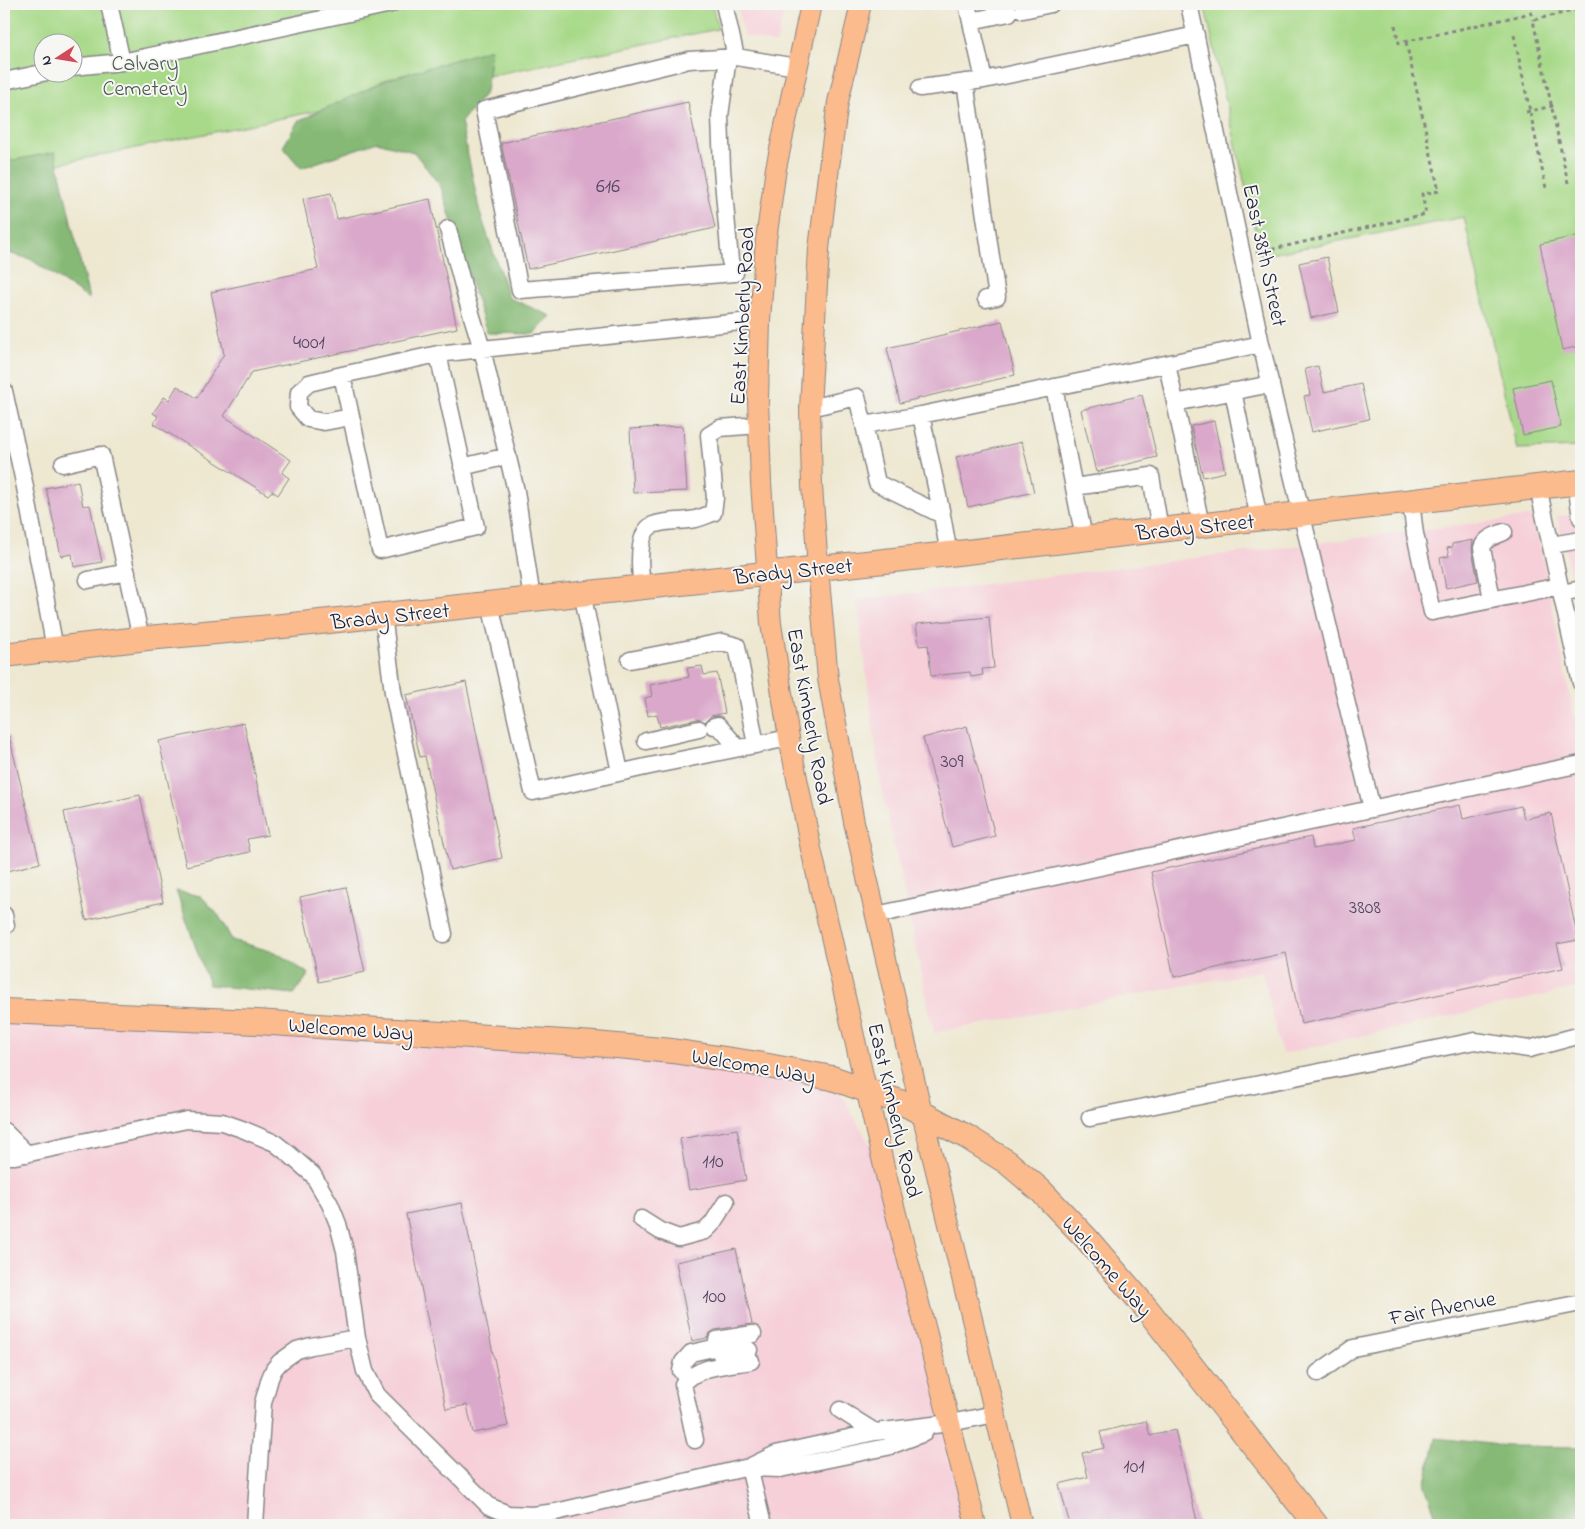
<svg xmlns="http://www.w3.org/2000/svg" width="1585" height="1529" viewBox="0 0 1585 1529" font-family="'Indie Flower',sans-serif">
	<style>
		.built { fill: #f6cfd9 }
		.green { fill: #a7d988; stroke: #647e62; fill-rule: evenodd }
		.forest { fill: #85b974; stroke: #546e58 }
		.building { fill: #daa8ca }
		.lines { fill: none; stroke-linecap: round; stroke-linejoin: round }
		.minor-casing { stroke: #888586; stroke-width: 19 }
		.major-casing { stroke: #888586; stroke-width: 22 }
		.highway-casing { stroke: #888586; stroke-width: 26 }
		.path { stroke: #888586; stroke-width: 3; stroke-dasharray: 4 4; stroke-linecap: butt }
		.minor { stroke: #fff; stroke-width: 16 }
		.major { stroke: #fbbb8d; stroke-width: 20 }
		.highway { stroke: #fbbb8d; stroke-width: 24 }
		.labels { text-anchor: middle; stroke-width: 4; stroke-linejoin: round; paint-order: stroke }
		.number-label { font-size: 20px; fill: #50445f }
		.park-label { font-size: 22px; fill: #4a5952; stroke: #f6f6f2 }
		.street-label { font-size: 22px; fill: #22223b; stroke: #f6f6f2 }
	</style>
	<rect width="100%" height="100%" fill="#f6f6f2"/>
	<filter id="ink" filterUnits="userSpaceOnUse"><feTurbulence type="fractalNoise" baseFrequency=".02" numOctaves="2"/><feDisplacementMap in="SourceGraphic" scale="10" xChannelSelector="R" yChannelSelector="G"/><feConvolveMatrix kernelMatrix="1 2 1 2 8 2 1 2 1" color-interpolation-filters="sRGB"/></filter>
	<filter id="wash" filterUnits="userSpaceOnUse"><feTurbulence type="fractalNoise" baseFrequency=".0096" numOctaves="4" result="noise"/><feDisplacementMap in="SourceGraphic" scale="20" xChannelSelector="R" yChannelSelector="G"/><feGaussianBlur stdDeviation="1.12" result="paint"/><feColorMatrix in="noise" values="0 0 0 0 0 0 0 0 0 0 0 0 0 0 0 0 0 1.4 0 .05"/><feComposite in="paint" operator="in"/></filter>
	<g filter="url(#wash)">
		<rect width="100%" height="100%" fill="#eee8d1"/>
		<path class="built" d="M737,4H786L776,44L744,36Z
			M1581,514V621L1557,516Z
			M1534,516L1581,750V987L1282,1054L1262,971L934,1033L880,780L857,600Z
			M4,1011L257,1022L832,1078L885,1171L976,1525H4Z"/>
		<path class="green" d="M4,4H712L718,29L4,175ZM42,42H72V72H42Z
			M1204,4H1581V447L1517,449L1464,217L1261,256Z"/>
		<path class="forest" d="M491,49L486,92L461,122L480,213L509,298L551,316L534,334L487,333L441,187L414,152L377,142L301,168L283,147L298,121L389,79Z
			M55,152L89,299L30,259L4,252V162Z
			M176,891L201,896L219,916L232,940L277,953L309,974L294,994L209,985Z
			M1436,1438L1508,1446L1581,1447V1525H1439L1425,1486Z"/>
		<g id="blocks">
			<path class="building" d="M688,102L715,228L528,269L501,143Z
				M331,193L337,219L430,199L457,328L252,372L224,416L291,460L282,473L289,478L278,495L272,491L268,495L154,424L158,416L153,413L164,397L169,400L177,386L197,398L224,354L211,292L318,269L303,199Z
				M1581,235V346L1562,350L1540,244Z
				M1327,257L1339,312L1311,318L1299,263Z
				M1002,321L1015,375L900,403L887,348Z
				M1318,366L1324,392L1361,384L1369,419L1312,432L1304,396L1310,395L1305,369Z
				M1551,380L1561,427L1523,435L1513,388Z
				M1142,395L1157,457L1096,472L1081,410Z
				M1214,421L1225,472L1203,477L1191,426Z
				M683,426L687,491L633,493L630,429Z
				M1022,442L1034,492L968,507L956,457Z
				M78,481L83,506L90,505L102,562L74,567L72,554L61,556L46,488Z
				M1473,540L1472,550L1478,581L1446,588L1440,558L1449,556L1447,548L1452,547V544Z
				M989,617L994,668L982,669L983,675L971,677L970,672L931,676L928,645L919,646L916,624Z
				M702,666L704,675L717,673L725,713L711,716L705,722L697,719L660,727L657,714L648,716L645,698L652,696L650,685L689,677L687,668Z
				M466,682L502,858L450,870L425,756L420,757L406,695Z
				M244,723L268,835L247,839L250,852L186,866L159,741Z
				M967,726L995,836L952,847L923,738Z
				M4,736H9L40,863L4,872Z
				M140,795L163,902L86,920L64,812Z
				M1460,805L1463,819L1521,806L1524,819L1551,813L1578,940L1557,944L1563,968L1301,1024L1286,953L1174,977L1151,872L1311,837L1313,849L1356,840L1353,828Z
				M346,887L365,972L319,982L300,897Z
				M737,1129L746,1180L689,1190L680,1139Z
				M462,1203L508,1426L473,1433L467,1405L446,1409L406,1214Z
				M736,1249L752,1324L715,1330L710,1333L707,1338L692,1341L676,1262Z
				M1146,1421L1150,1436L1175,1430L1198,1525H1070L1059,1484L1088,1477L1082,1453L1104,1448L1100,1432Z"/>
		</g>
	</g>
	<g filter="url(#ink)">
		<use href="#blocks" fill-opacity="0" stroke="#888586" stroke-width="1"/>
		<g class="lines">
			<g class="minor-casing">
				<path id="minor" d="M109,4L122,62
					M724,4L736,57
					M967,4L984,80
					M1189,4L1261,344L1372,809
					M1023,10L1051,4
					M971,21L1009,13
					M728,57L720,116L722,169L730,261L735,273L520,290L484,110L689,60L736,57L797,67
					M72,67L122,62L391,4
					M4,81L47,72
					M965,82L997,297L986,299
					M920,88L984,80L1196,35
					M438,354L476,527L380,550L342,375L438,354L482,349L466,297L448,229
					M1167,364L1201,525
					M342,375L309,383L299,392L298,407L308,419L324,422L351,417
					M1054,387L1084,538
					M4,391L24,482L55,649
					M1233,391L1259,519
					M1175,403L1271,384
					M810,408L857,397L864,425L921,415L1261,344
					M864,425L877,483L942,515L921,415
					M63,464L101,455L141,639
					M462,467L508,456
					M1576,483L1581,518
					M1074,487L1151,476L1160,530
					M1538,487L1581,683
					M1411,502L1415,534L1432,612L1560,586
					M942,515L949,554
					M1551,545L1581,540
					M88,580L127,572
					M642,587C640,572 636,532 653,525C666,520 681,522 695,519C701,518 707,515 713,513L715,498L709,435L720,428L759,425
					M582,593L620,772
					M1562,593L1581,589
					M532,599L516,491L482,349L760,320
					M1492,599L1482,548C1485,538 1495,536 1504,532
					M490,604L533,792L650,766L789,738
					M383,615L393,692L444,934
					M630,660L722,642L737,646L756,745
					M714,726L718,725L738,748
					M646,741L699,729
					M4,915L6,925L4,926
					M876,915L1581,764
					M1090,1118L1475,1041L1529,1049L1581,1035
					M4,1131L27,1154
					M4,1156H15L187,1120L222,1122L242,1129L275,1143L289,1154L313,1175L330,1204L338,1224L345,1251L357,1338L365,1371L377,1395L489,1506L508,1514L533,1515L556,1512L749,1467L776,1454L875,1432L950,1423L995,1414
					M641,1219L660,1231L679,1238L705,1231L712,1224L726,1202
					M717,1340L753,1334
					M721,1355L749,1350
					M681,1371L683,1362L691,1353L731,1344
					M1318,1373L1353,1348L1581,1303
					M840,1410L875,1432
					M695,1440L683,1384C699,1365 728,1365 751,1361
					M749,1467L763,1525
					M751,1468L780,1469L887,1447L924,1433
					M255,1525L263,1403L270,1378L274,1369L280,1362L297,1350L311,1346L357,1338"/>
			</g>
			<g class="major-casing">
				<path id="major" d="M811,4L776,168L766,240L760,320L758,399L761,483L771,624L789,738L811,849L885,1171L976,1525
					M861,4L838,102L829,167L819,249L810,408L812,486L818,568L828,679L854,822L922,1113L1022,1525"/>
			</g>
			<g class="highway-casing">
				<path id="highway" d="M4,655L147,638L283,626L949,554L1581,482
					M4,1011L257,1022L595,1044L672,1051L752,1063L832,1078L903,1103L967,1137L1007,1162L1041,1191L1086,1238L1147,1309L1316,1525"/>
			</g>
			<path class="path" d="M1395,25L1399,43L1531,13L1533,20
				M1514,35L1546,188
				M1526,112L1557,105
				M1568,183L1533,20L1581,9
				M1256,253L1426,214L1422,194L1439,191L1406,42"/>
			<use href="#minor" class="minor"/>
			<use href="#major" class="major"/>
			<use href="#highway" class="highway"/>
		</g>
	</g>
	<g class="labels">
		<g class="number-label">
			<text x="608" y="192">616</text>
			<text x="309" y="348">4001</text>
			<text x="952" y="767">309</text>
			<text x="1365" y="913">3808</text>
			<text x="713" y="1167">110</text>
			<text x="714" y="1302">100</text>
			<text x="1134" y="1472">101</text>
		</g>
		<g class="park-label">
			<text x="145" y="70">Calvary<tspan x="145" dy="25">Cemetery</tspan></text>
		</g>
		<g class="street-label">
			<text transform="translate(1266 255) rotate(78)" y="8">East 38th Street</text>
			<text transform="translate(741 316) rotate(-87)" y="8">East Kimberly Road</text>
			<text transform="translate(1195 526) rotate(-6)" y="8">Brady Street</text>
			<text transform="translate(793 570) rotate(-6)" y="8">Brady Street</text>
			<text transform="translate(390 615) rotate(-6)" y="8">Brady Street</text>
			<text transform="translate(811 716) rotate(80)" y="8">East Kimberly Road</text>
			<text transform="translate(351 1028) rotate(4)" y="8">Welcome Way</text>
			<text transform="translate(754 1065) rotate(10)" y="8">Welcome Way</text>
			<text transform="translate(896 1110) rotate(77)" y="8">East Kimberly Road</text>
			<text transform="translate(1108 1266) rotate(49)" y="8">Welcome Way</text>
			<text transform="translate(1442 1307) rotate(-11)" y="8">Fair Avenue</text>
		</g>
	</g>
	<rect width="1585" height="1529" fill="none" stroke="#f6f6f2" stroke-width="20"/>
	<g transform="translate(58 58) rotate(258)"><circle r="24" fill="#f6f6f2" stroke="#a1a1a9"/>
	<path d="M0-4L9 19L0 12L-9 19Z" fill="#d1495b"/>
	<text y="-8" font-size="14" font-weight="bold" text-anchor="middle" fill="#22223b">N</text>
	</g>
</svg>
